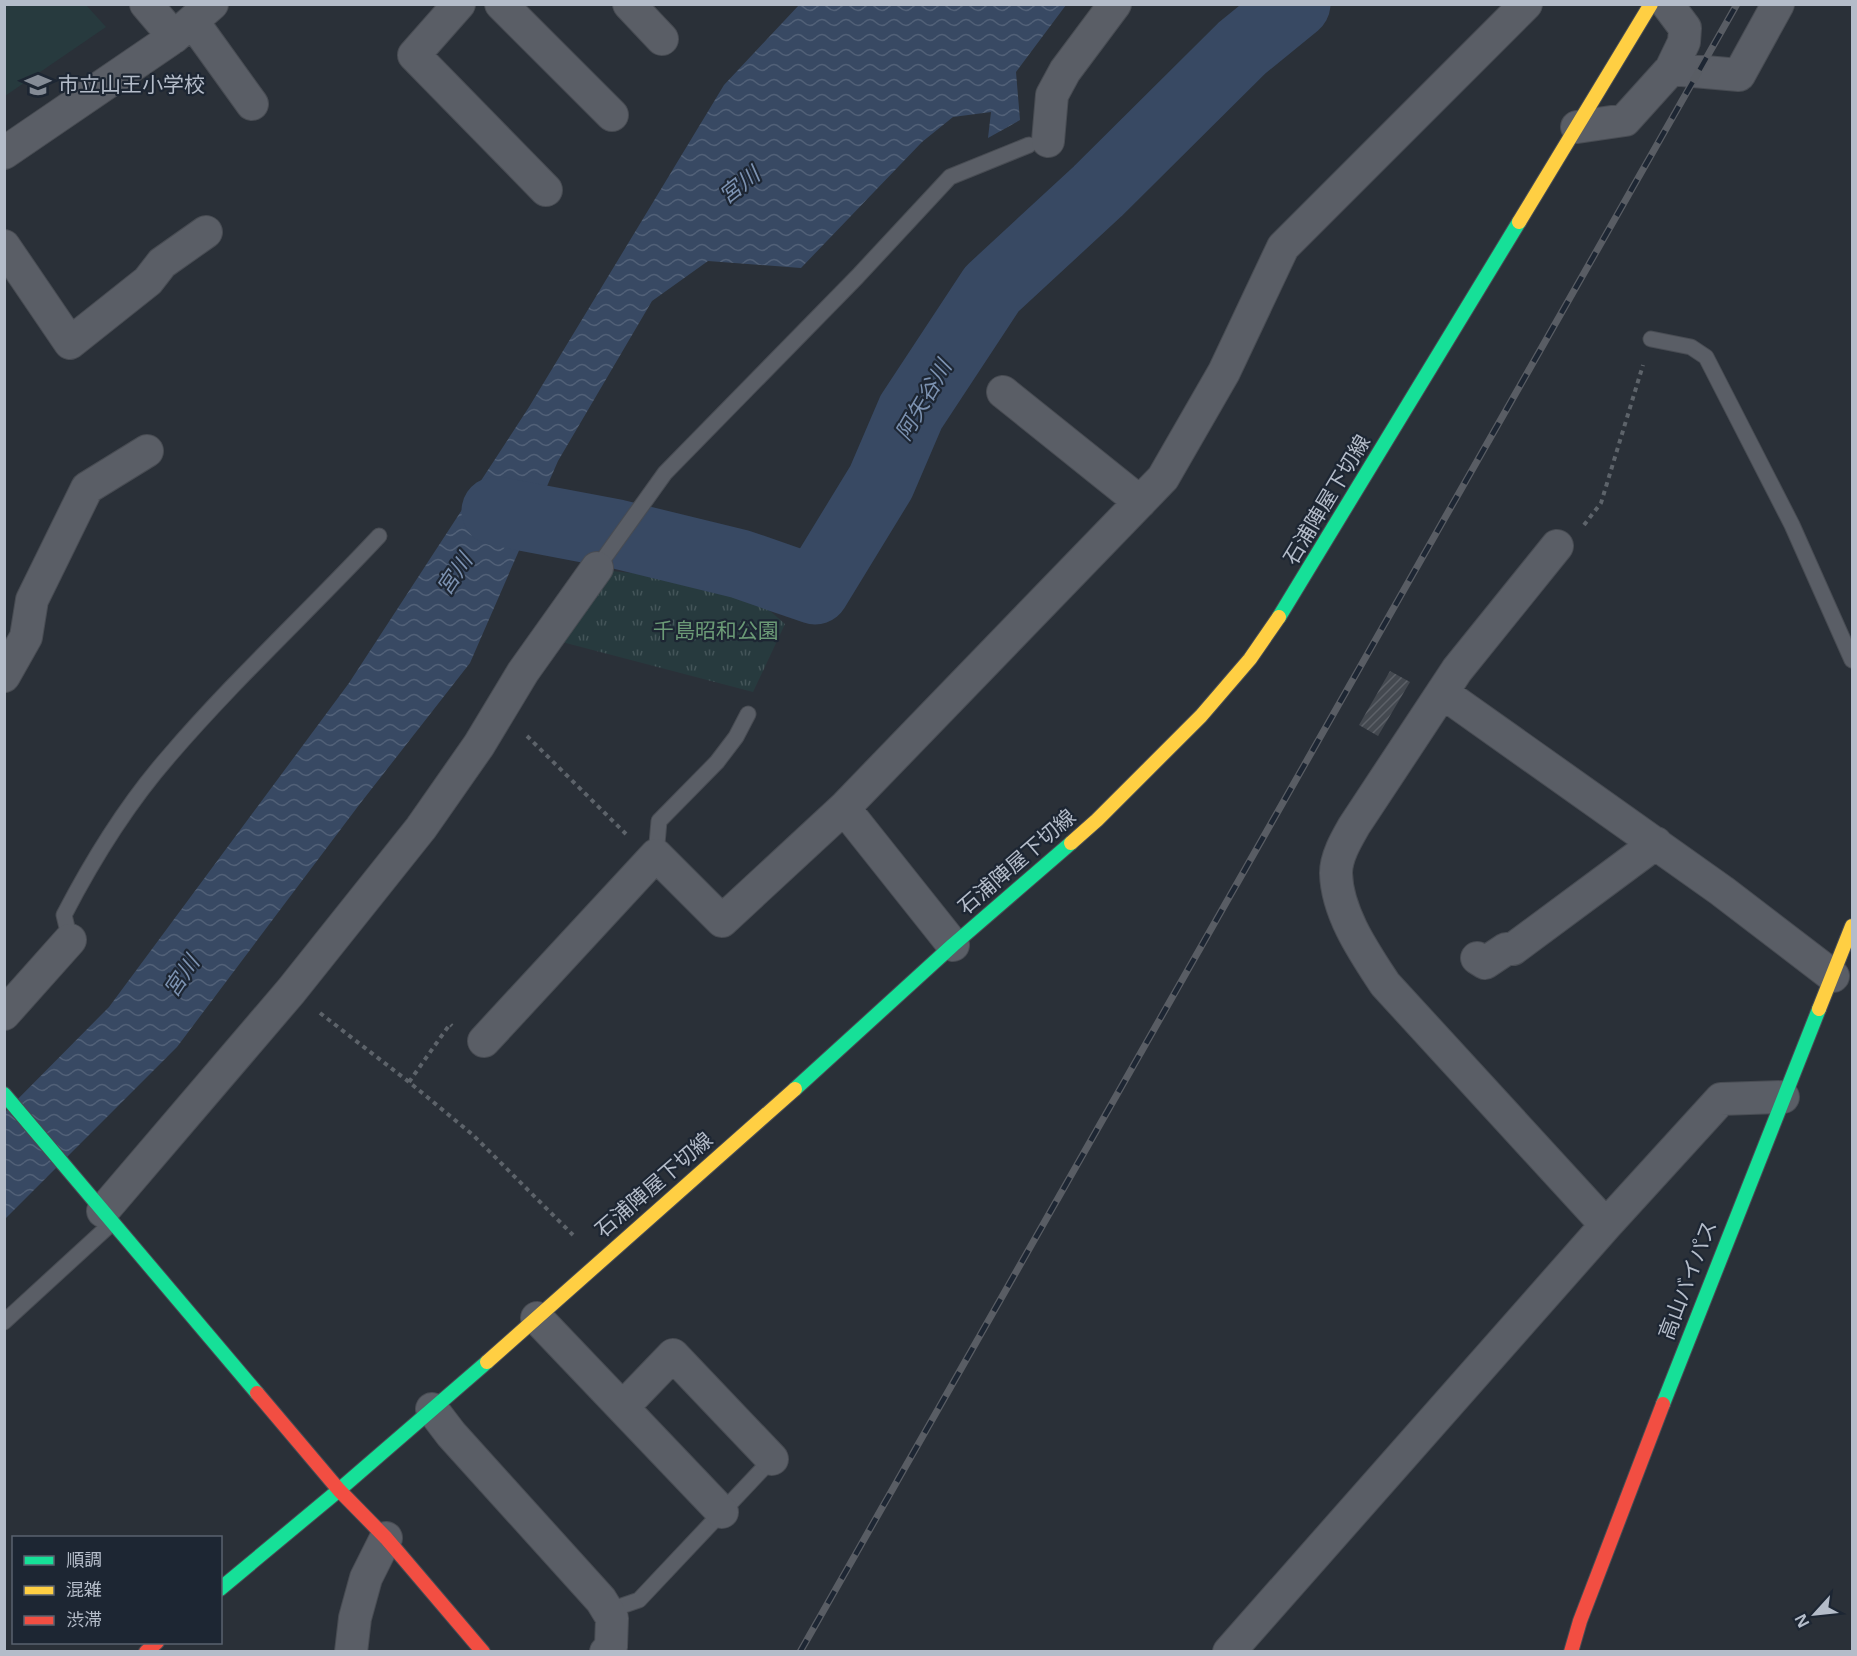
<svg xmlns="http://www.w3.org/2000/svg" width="1857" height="1656" viewBox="0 0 1857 1656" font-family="'Noto Sans','Noto Sans JP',sans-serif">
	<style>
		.grass { fill: #273a3e }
		.park { fill: url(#park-tufts) }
		.water { fill: url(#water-waves) }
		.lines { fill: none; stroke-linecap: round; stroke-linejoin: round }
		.river { stroke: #384963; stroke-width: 69 }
		.building { fill: url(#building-hatch) }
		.lane-casing { stroke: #484c53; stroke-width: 17 }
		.street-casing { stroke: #484c53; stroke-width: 34 }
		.fast-casing { stroke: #484c53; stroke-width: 16 }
		.slow-casing { stroke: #484c53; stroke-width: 16 }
		.jam-casing { stroke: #484c53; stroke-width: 16 }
		.path { stroke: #5d636a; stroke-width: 4; stroke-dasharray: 4.5 4.5; stroke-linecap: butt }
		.lane { stroke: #5a5e66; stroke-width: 15 }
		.street { stroke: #5a5e66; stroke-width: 32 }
		.fast { stroke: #16e098; stroke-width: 14 }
		.slow { stroke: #ffcf43; stroke-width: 14 }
		.jam { stroke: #f24e42; stroke-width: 14 }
		.rail-casing { stroke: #595d64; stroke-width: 7 }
		.rail { stroke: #1d2633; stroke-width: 4.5; stroke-dasharray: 14; stroke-linecap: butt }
		.labels { text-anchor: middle; stroke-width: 4.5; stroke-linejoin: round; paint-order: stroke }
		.poi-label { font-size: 21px; fill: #b4bcc9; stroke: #1d2633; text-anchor: start }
		.street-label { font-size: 21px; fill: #b4bcc9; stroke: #1d2633 }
		.park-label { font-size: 21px; fill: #6b9a76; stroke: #1d2633 }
		.water-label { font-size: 22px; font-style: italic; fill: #7c92b1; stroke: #1d2633 }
	</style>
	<defs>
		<pattern id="park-tufts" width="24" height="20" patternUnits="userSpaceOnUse" patternTransform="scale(1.5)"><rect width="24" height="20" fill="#273a3e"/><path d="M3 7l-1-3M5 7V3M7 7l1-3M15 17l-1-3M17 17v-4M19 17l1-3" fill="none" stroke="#445559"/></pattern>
		<pattern id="water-waves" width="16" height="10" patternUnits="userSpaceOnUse" patternTransform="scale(1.5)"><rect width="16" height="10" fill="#384963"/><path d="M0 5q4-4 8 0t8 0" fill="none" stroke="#526178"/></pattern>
		<pattern id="building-hatch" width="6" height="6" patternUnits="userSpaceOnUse" patternTransform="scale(1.5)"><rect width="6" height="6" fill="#444950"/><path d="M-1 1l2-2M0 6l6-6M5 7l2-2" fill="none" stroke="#5d6168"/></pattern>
	</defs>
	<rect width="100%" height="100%" fill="#2a3038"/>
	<path class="grass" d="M5,4L86,5L106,27L5,96Z"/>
	<path class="park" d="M611,571L738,583L785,624L753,692L562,642Z"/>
	<path class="water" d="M799,5H1066L1016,72L1020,120L988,138L991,112L953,117L922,142L801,268L708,261L652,301L558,461L470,663L359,805L177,1047L5,1219V1112L109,1007L349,683L529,407L724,85Z"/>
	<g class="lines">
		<path class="river" d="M496,511L617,534L740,564L815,590L881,482L911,412L992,289L1098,191L1242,48L1296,4"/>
	</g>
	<path class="building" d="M1390,671L1410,682L1378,736L1359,725Z"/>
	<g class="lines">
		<g class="lane-casing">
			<path id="lane" d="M1651,339L1691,347L1706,357L1792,525L1852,660
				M597,568L665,473L857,277L950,177L1029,145
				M656,855L659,821L717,762L736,737L748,714
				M70,940L64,915C93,859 127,804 169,756C235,679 310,610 379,536
				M4,1322L112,1223
				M607,1611L639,1600L772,1459"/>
		</g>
		<g class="street-casing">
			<path id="street" d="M146,4L174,37
				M459,4L414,55L546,190
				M501,4L612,115
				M629,4L662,39
				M193,22L252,104
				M1671,69L1739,75L1778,4
				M1577,127L1625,120L1671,69L1684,42L1685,28L1667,4
				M1048,141L1052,95L1065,71L1115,4
				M4,153L174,37L212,4
				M4,246L70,343L148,281L162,263L206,232
				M1003,392L1140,502
				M1557,546L1457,670L1354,826C1346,840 1336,857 1336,873C1337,913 1364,952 1385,984L1606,1225
				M4,676L26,637L32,600L87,488L147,451
				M1443,693L1722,891L1833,976
				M844,808L953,945
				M1477,958L1485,963L1506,949H1513L1656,843
				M4,1014L70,940
				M484,1041L656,855L722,921L844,808L1163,478L1224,372L1283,247L1526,4
				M103,1211L291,991L421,828L479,745L523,672L597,568
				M537,1318L722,1512
				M623,1407L673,1355L772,1459
				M432,1409L451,1434L601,1600L612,1618L611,1647L606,1652
				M351,1652L355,1618L366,1578L386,1538
				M1229,1652L1606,1225L1721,1099L1783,1097"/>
		</g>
		<g class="fast-casing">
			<path id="fast" d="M1279,617L1519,222
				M795,1089L953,945L1071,843
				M4,1094L257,1393
				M1663,1404L1819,1009
				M220,1589L339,1490L487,1362"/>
		</g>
		<g class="slow-casing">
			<path id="slow" d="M1519,222L1651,4
				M1071,843L1097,820L1201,716L1250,659L1279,617
				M1819,1009L1852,926
				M487,1362L795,1089"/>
		</g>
		<g class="jam-casing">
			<path id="jam" d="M257,1393L339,1490L386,1538L483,1652
				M146,1652L157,1642
				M1571,1652L1580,1621L1663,1404"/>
		</g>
		<path class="path" d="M1584,525L1601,503L1643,365
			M527,736L626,834
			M320,1013L409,1082L473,1135L573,1235
			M409,1082L450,1024L452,1026"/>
		<use href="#lane" class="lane"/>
		<use href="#street" class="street"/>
		<use href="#fast" class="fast"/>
		<use href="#slow" class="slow"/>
		<use href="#jam" class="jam"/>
		<g class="rail-casing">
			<path id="rail" d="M800,1652L1737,4"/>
		</g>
		<use href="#rail" class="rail"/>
	</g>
	<defs>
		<g id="school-bare" transform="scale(2.07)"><path d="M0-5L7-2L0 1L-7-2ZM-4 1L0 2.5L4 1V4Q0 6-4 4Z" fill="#848b96" stroke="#1d2633" stroke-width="2.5" paint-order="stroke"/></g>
	</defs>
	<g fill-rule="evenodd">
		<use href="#school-bare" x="38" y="85"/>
	</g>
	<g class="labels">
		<g class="poi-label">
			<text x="58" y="92">市立山王小学校</text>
		</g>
		<g class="street-label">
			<text transform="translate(1327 500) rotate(-59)" y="7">石浦陣屋下切線</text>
			<text transform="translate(1017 862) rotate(-41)" y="7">石浦陣屋下切線</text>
			<text transform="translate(654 1185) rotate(-41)" y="7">石浦陣屋下切線</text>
			<text transform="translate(1688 1280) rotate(-69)" y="7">高山バイパス</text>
		</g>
		<g class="park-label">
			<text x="716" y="638">千島昭和公園</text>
		</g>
		<g class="water-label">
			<text transform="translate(739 185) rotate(-38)" y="8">宮川</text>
			<text transform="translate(923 400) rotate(-60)" y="8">阿矢谷川</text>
			<text transform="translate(454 574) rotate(-56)" y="8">宮川</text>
			<text transform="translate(181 976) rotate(-56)" y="8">宮川</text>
		</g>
	</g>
	<rect width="1857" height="1656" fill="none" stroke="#b4bcc9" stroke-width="12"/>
	<rect x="12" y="1536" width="210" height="108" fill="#1d2633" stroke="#59626f" stroke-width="1.5"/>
	<rect x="24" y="1556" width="30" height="9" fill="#16e098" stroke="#59626f" stroke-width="1.5"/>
	<text x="66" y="1566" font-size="18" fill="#b4bcc9">順調</text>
	<rect x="24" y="1586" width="30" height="9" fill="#ffcf43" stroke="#59626f" stroke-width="1.5"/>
	<text x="66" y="1596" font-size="18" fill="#b4bcc9">混雑</text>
	<rect x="24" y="1616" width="30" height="9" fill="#f24e42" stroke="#59626f" stroke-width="1.5"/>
	<text x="66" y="1626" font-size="18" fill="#b4bcc9">渋滞</text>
	<g transform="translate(1815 1614) rotate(243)" stroke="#1d2633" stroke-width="4.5" paint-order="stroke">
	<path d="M0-4.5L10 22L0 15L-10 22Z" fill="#b4bcc9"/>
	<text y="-9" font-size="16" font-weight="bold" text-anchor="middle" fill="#b4bcc9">N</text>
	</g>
</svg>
